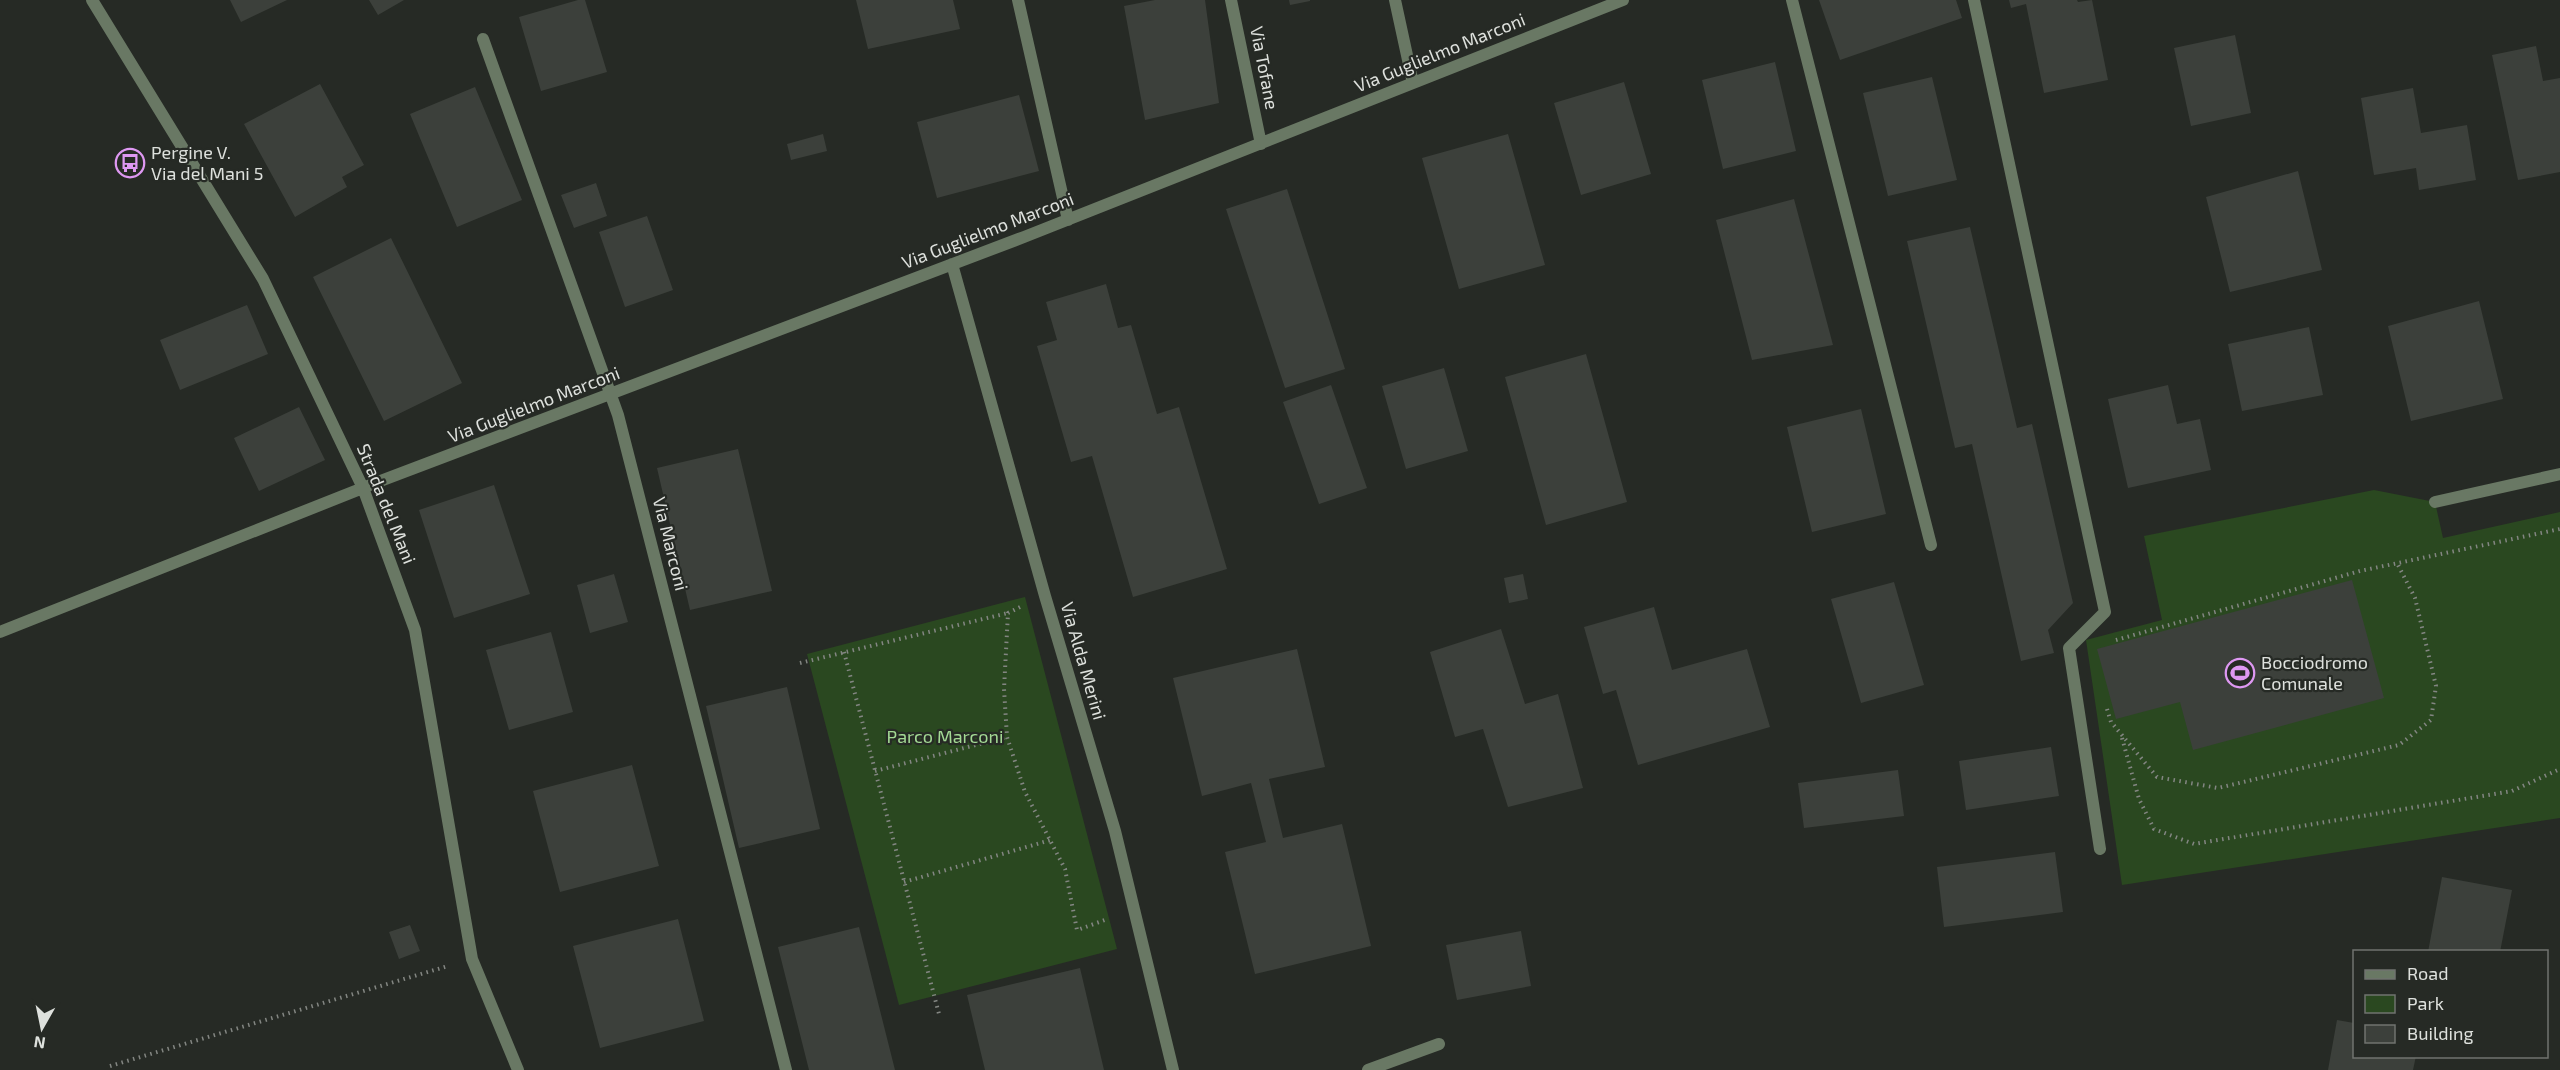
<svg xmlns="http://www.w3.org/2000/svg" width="2560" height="1070" viewBox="0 0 2560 1070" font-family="'Exo 2',sans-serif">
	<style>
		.green { fill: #2a4820 }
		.building { fill: #3c403b }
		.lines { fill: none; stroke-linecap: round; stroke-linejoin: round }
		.path { stroke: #838682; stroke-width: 4; stroke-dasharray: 1.5 4.5; stroke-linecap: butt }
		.lane { stroke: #697864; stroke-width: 12 }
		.street { stroke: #697864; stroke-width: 12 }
		.labels { text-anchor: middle; stroke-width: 4.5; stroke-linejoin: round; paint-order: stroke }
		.street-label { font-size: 18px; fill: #dee1dd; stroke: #262a25 }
		.poi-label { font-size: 18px; fill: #dee1dd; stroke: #262a25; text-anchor: start }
		.park-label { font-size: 18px; fill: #a3d994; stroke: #262a25 }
	</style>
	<rect width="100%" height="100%" fill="#262a25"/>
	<path class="green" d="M2374,490L2435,502L2443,538L2560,512V818L2122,885L2086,640L2162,620L2144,536Z
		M1025,597L1117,949L899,1005L807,654Z"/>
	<path class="building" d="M230,0H287L241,22Z
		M369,0H404L378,15Z
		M578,0H585L607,72L541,91L519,17Z
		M856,0H953L960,29L868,49Z
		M1155,0H1205L1219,103L1145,120L1124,6Z
		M1289,0H1310V1L1290,5Z
		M1819,0H1956L1962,18L1840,60Z
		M2009,0H2077L2078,2L2092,0L2108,80L2044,93L2026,4L2011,8Z
		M2235,35L2251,113L2191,126L2174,48Z
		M2536,46L2543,81L2560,78V172L2518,180L2492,55Z
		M1775,62L1796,151L1723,169L1702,80Z
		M1932,77L1957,180L1888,196L1863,93Z
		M1624,82L1651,174L1581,195L1554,103Z
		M320,84L364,165L342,177L347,187L295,217L244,124Z
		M475,87L522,200L457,227L410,114Z
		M2413,88L2421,133L2467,125L2476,180L2419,190L2416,168L2374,175L2361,98Z
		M1019,95L1039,171L937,198L917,122Z
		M823,134L827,151L791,160L787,144Z
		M1508,134L1545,265L1459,289L1422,158Z
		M2298,171L2322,270L2230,292L2206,197Z
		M596,183L607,216L574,228L561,195Z
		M1287,189L1345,369L1285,388L1226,209Z
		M1794,199L1833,345L1752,360L1716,220Z
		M647,216L673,290L625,307L599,232Z
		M1970,227L2017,428L2032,424L2073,603L2048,630L2054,653L2021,661L1972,444L1955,448L1907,241Z
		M391,238L462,383L384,421L313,277Z
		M1106,284L1118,328L1131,325L1157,414L1179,407L1227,569L1133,597L1092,456L1071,462L1037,346L1057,340L1046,302Z
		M2479,301L2503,399L2411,421L2388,326Z
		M247,305L268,354L180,390L160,340Z
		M2309,327L2323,395L2242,411L2228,344Z
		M1586,354L1627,502L1546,525L1505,377Z
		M1444,368L1468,451L1406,469L1382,386Z
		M1331,385L1367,488L1319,504L1283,402Z
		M2168,385L2177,424L2200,419L2211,470L2128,488L2108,399Z
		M299,407L325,460L259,491L234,438Z
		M1861,409L1886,514L1812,532L1787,427Z
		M738,449L772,591L690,610L657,468Z
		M494,485L530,594L454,618L419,510Z
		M614,574L628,622L590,633L577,585Z
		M1523,574L1528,599L1509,603L1504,578Z
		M2352,580L2384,698L2193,750L2180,702L2116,719L2097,649Z
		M1894,582L1924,685L1861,703L1831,599Z
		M1654,607L1672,670L1747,649L1770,727L1638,765L1616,690L1603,694L1584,627Z
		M1501,629L1525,704L1558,694L1583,788L1508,807L1483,729L1455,737L1430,652Z
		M551,632L573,712L509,730L486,650Z
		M1297,649L1325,767L1269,779L1283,838L1342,824L1371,946L1255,974L1225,852L1266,842L1251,783L1202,796L1173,678Z
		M787,687L820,829L739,848L706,706Z
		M2051,747L2059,796L1966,810L1959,761Z
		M632,765L659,866L560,892L533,791Z
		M1898,770L1904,816L1804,828L1798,783Z
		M2055,852L2063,912L1944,927L1937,867Z
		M2442,877L2512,890L2500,952H2428Z
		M678,919L704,1021L600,1048L573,946Z
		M410,925L420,951L399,959L389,932Z
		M859,927L895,1070H809L778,947Z
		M1521,931L1531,986L1457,1000L1446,945Z
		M1080,968L1104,1070H985L967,995Z
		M2337,1020L2354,1023V1056H2416L2413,1070H2328Z"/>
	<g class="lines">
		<path class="path" d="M1020,607L1008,613L1004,689L1007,737L1025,792L1065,869L1077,930L1105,920
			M2116,640L2360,571L2560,529
			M844,652L939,1014
			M800,663L1008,613
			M2107,709L2111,722L2157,777L2218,788L2399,745L2431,720L2436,686L2415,598L2398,565
			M2122,738L2139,799L2154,829L2194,844L2512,791L2560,769
			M875,771L1007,737
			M904,882L1051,840
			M110,1066L448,966"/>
		<path class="lane" d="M2435,502L2560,474"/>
		<path class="street" d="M92,0L263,279L363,488L415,630L472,959L518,1070
			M1018,0L1068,220
			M1231,0L1261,144
			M1395,0L1413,83
			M1792,0L1931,545
			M1974,0L2105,612L2069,648L2100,849
			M483,39L618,415L786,1070
			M952,264L1045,596L1115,831L1173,1070
			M0,632L383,480L1024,237L1623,0
			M1368,1070L1439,1044"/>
	</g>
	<defs>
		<g id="bus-ring" transform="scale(1.5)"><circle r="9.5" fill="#262a25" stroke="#de98f2" stroke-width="1.5"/><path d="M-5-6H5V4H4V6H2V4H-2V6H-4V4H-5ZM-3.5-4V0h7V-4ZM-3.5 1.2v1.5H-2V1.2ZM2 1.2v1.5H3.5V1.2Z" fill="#de98f2"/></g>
		<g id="stadium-ring" transform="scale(1.5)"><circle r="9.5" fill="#262a25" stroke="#de98f2" stroke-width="1.5"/><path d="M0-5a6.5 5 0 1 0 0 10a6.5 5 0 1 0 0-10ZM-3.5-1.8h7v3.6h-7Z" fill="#de98f2"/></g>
	</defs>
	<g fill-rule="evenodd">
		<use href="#bus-ring" x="130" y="163"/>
		<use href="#stadium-ring" x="2240" y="673"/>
	</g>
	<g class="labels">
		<g class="street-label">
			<text transform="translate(1440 53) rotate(-22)" y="6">Via Guglielmo Marconi</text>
			<text transform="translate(1264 68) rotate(79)" y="6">Via Tofane</text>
			<text transform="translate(988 231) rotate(-21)" y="6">Via Guglielmo Marconi</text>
			<text transform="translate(534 405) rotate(-21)" y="6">Via Guglielmo Marconi</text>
			<text transform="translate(386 504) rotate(68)" y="6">Strada del Mani</text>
			<text transform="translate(670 544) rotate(76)" y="6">Via Marconi</text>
			<text transform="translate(1083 661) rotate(74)" y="6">Via Alda Merini</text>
		</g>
		<g class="poi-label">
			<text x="151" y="159">Pergine V.<tspan x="151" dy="21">Via del Mani 5</tspan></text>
			<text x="2261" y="669">Bocciodromo<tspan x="2261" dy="21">Comunale</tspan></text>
		</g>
		<g class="park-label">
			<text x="945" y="743">Parco Marconi</text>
		</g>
	</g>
	<rect x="2353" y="950" width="195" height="108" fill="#262a25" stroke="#70736f" stroke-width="1.5"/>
	<rect x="2365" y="970" width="30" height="9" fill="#697864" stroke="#70736f" stroke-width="1.5"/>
	<text x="2407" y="980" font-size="18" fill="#dee1dd">Road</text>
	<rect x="2365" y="995" width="30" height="18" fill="#2a4820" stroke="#70736f" stroke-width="1.5"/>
	<text x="2407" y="1010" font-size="18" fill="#dee1dd">Park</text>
	<rect x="2365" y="1025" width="30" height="18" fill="#3c403b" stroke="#70736f" stroke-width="1.5"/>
	<text x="2407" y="1040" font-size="18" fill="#dee1dd">Building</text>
	<g transform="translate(42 1028) rotate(189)" stroke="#262a25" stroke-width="4.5" paint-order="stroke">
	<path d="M0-4.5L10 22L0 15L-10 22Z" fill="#dee1dd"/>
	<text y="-9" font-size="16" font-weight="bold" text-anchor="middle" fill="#dee1dd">N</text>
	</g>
</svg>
